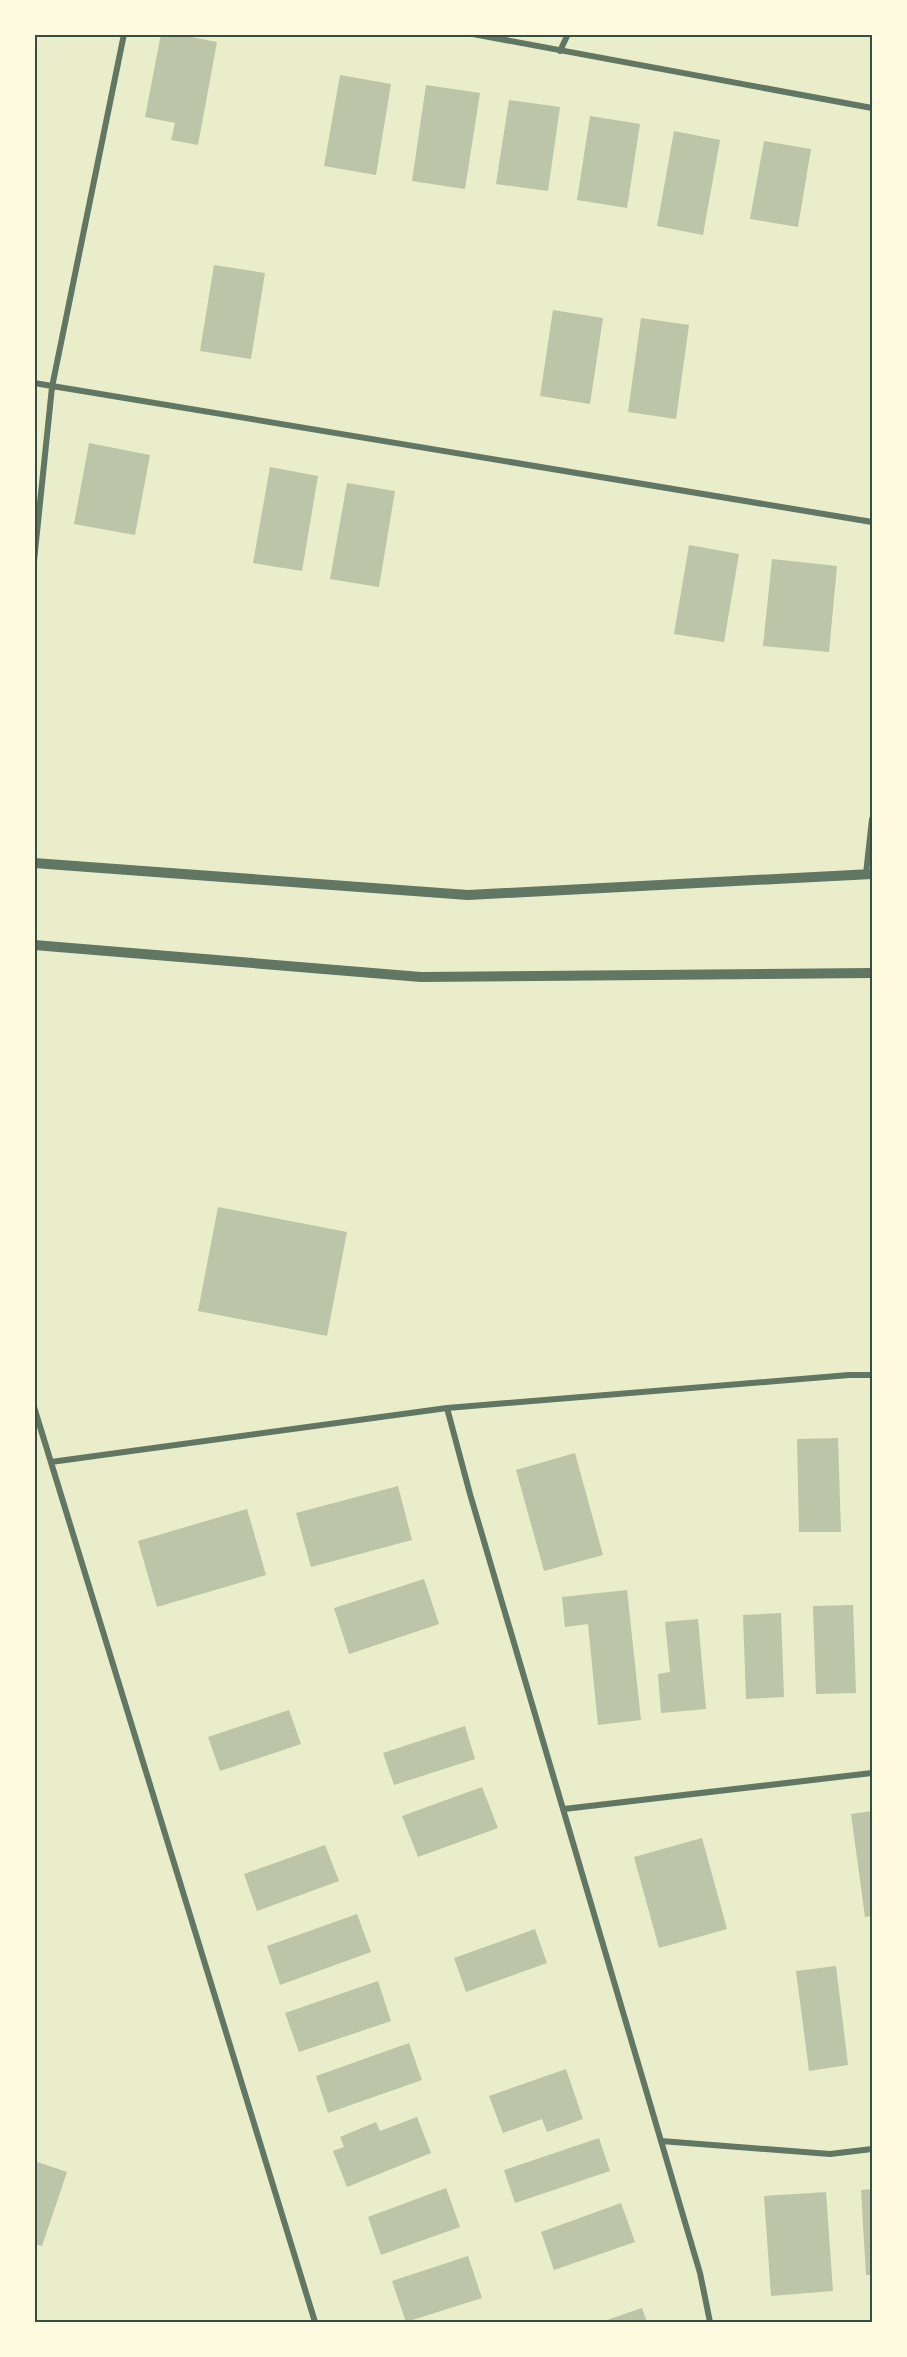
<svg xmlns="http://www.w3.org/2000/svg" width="907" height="2357" viewBox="0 0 907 2357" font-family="'Public Sans',sans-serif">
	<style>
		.building { fill: #bcc5a7 }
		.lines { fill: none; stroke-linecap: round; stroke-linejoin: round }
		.minor { stroke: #617663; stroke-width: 6 }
		.tertiary { stroke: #617663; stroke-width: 10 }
		.neatline { fill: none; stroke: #344e41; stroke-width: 2 }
	</style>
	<rect width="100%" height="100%" fill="#e9edc9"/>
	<path class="building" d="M161,34H176L217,42L198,145L171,140L175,123L145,117Z
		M340,75L391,84L376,175L324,166Z
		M426,85L480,93L465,189L412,181Z
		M509,100L560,107L548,191L496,184Z
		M590,116L640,124L627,208L577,200Z
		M674,131L720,140L703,235L657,226Z
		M764,141L811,149L798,227L750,219Z
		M214,265L265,273L251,359L200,351Z
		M553,310L603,318L590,404L540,396Z
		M641,318L689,325L676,419L628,412Z
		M89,443L150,455L135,535L74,524Z
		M270,467L318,476L302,571L253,563Z
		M347,483L395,491L379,587L330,579Z
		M689,545L739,554L724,642L674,634Z
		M772,559L837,566L829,652L763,646Z
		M218,1207L347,1232L327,1336L198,1311Z
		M838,1438L841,1532H799L797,1439Z
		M575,1453L603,1555L544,1571L516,1470Z
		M398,1486L412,1540L311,1567L296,1513Z
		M247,1509L266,1575L157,1607L138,1541Z
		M424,1579L439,1624L349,1654L334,1608Z
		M627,1590L641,1720L598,1725L588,1624L565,1627L562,1597Z
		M853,1605L856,1693L816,1694L813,1606Z
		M781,1613L784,1697L746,1699L743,1615Z
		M698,1619L706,1709L661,1713L658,1674L670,1672L665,1622Z
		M289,1710L301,1744L220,1771L208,1737Z
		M465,1726L475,1759L394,1785L383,1753Z
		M482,1787L498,1828L418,1857L402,1816Z
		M872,1811V1916L865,1917L851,1814Z
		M702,1838L727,1929L659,1948L634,1857Z
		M325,1845L339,1881L257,1911L244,1874Z
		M357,1914L371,1952L280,1985L267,1946Z
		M535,1929L547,1963L466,1992L454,1958Z
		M836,1966L848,2065L809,2071L796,1971Z
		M378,1981L391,2021L299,2052L285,2013Z
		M409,2043L422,2080L328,2113L316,2076Z
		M566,2069L583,2119L547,2132L542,2119L503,2133L489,2096Z
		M417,2117L431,2153L347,2187L333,2151L344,2147L340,2137L376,2122L380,2131Z
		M599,2138L610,2171L515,2203L504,2170Z
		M34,2161L67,2172L42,2246L34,2244Z
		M446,2188L460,2227L381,2255L368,2217Z
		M872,2189V2275H866L861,2190Z
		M826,2192L833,2291L771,2296L764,2196Z
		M621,2203L635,2242L554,2270L541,2232Z
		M468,2256L482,2298L406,2322L392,2281Z
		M642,2308L647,2322H601Z"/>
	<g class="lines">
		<path class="minor" d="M473,34L872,108
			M560,51L568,34
			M34,383L872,522
			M34,561L52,387L124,34
			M866,874L872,819
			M34,1407L315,2322
			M447,1408L849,1375H872
			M51,1462L447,1408L470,1494L700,2273L710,2322
			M564,1809L872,1773
			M661,2141L830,2154L872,2149"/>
		<path class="tertiary" d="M34,863L468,895L872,874
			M34,945L421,977L872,973"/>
	</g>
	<rect width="907" height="2357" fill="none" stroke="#fefae0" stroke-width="72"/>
	<rect x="36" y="36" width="835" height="2285" class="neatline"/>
</svg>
